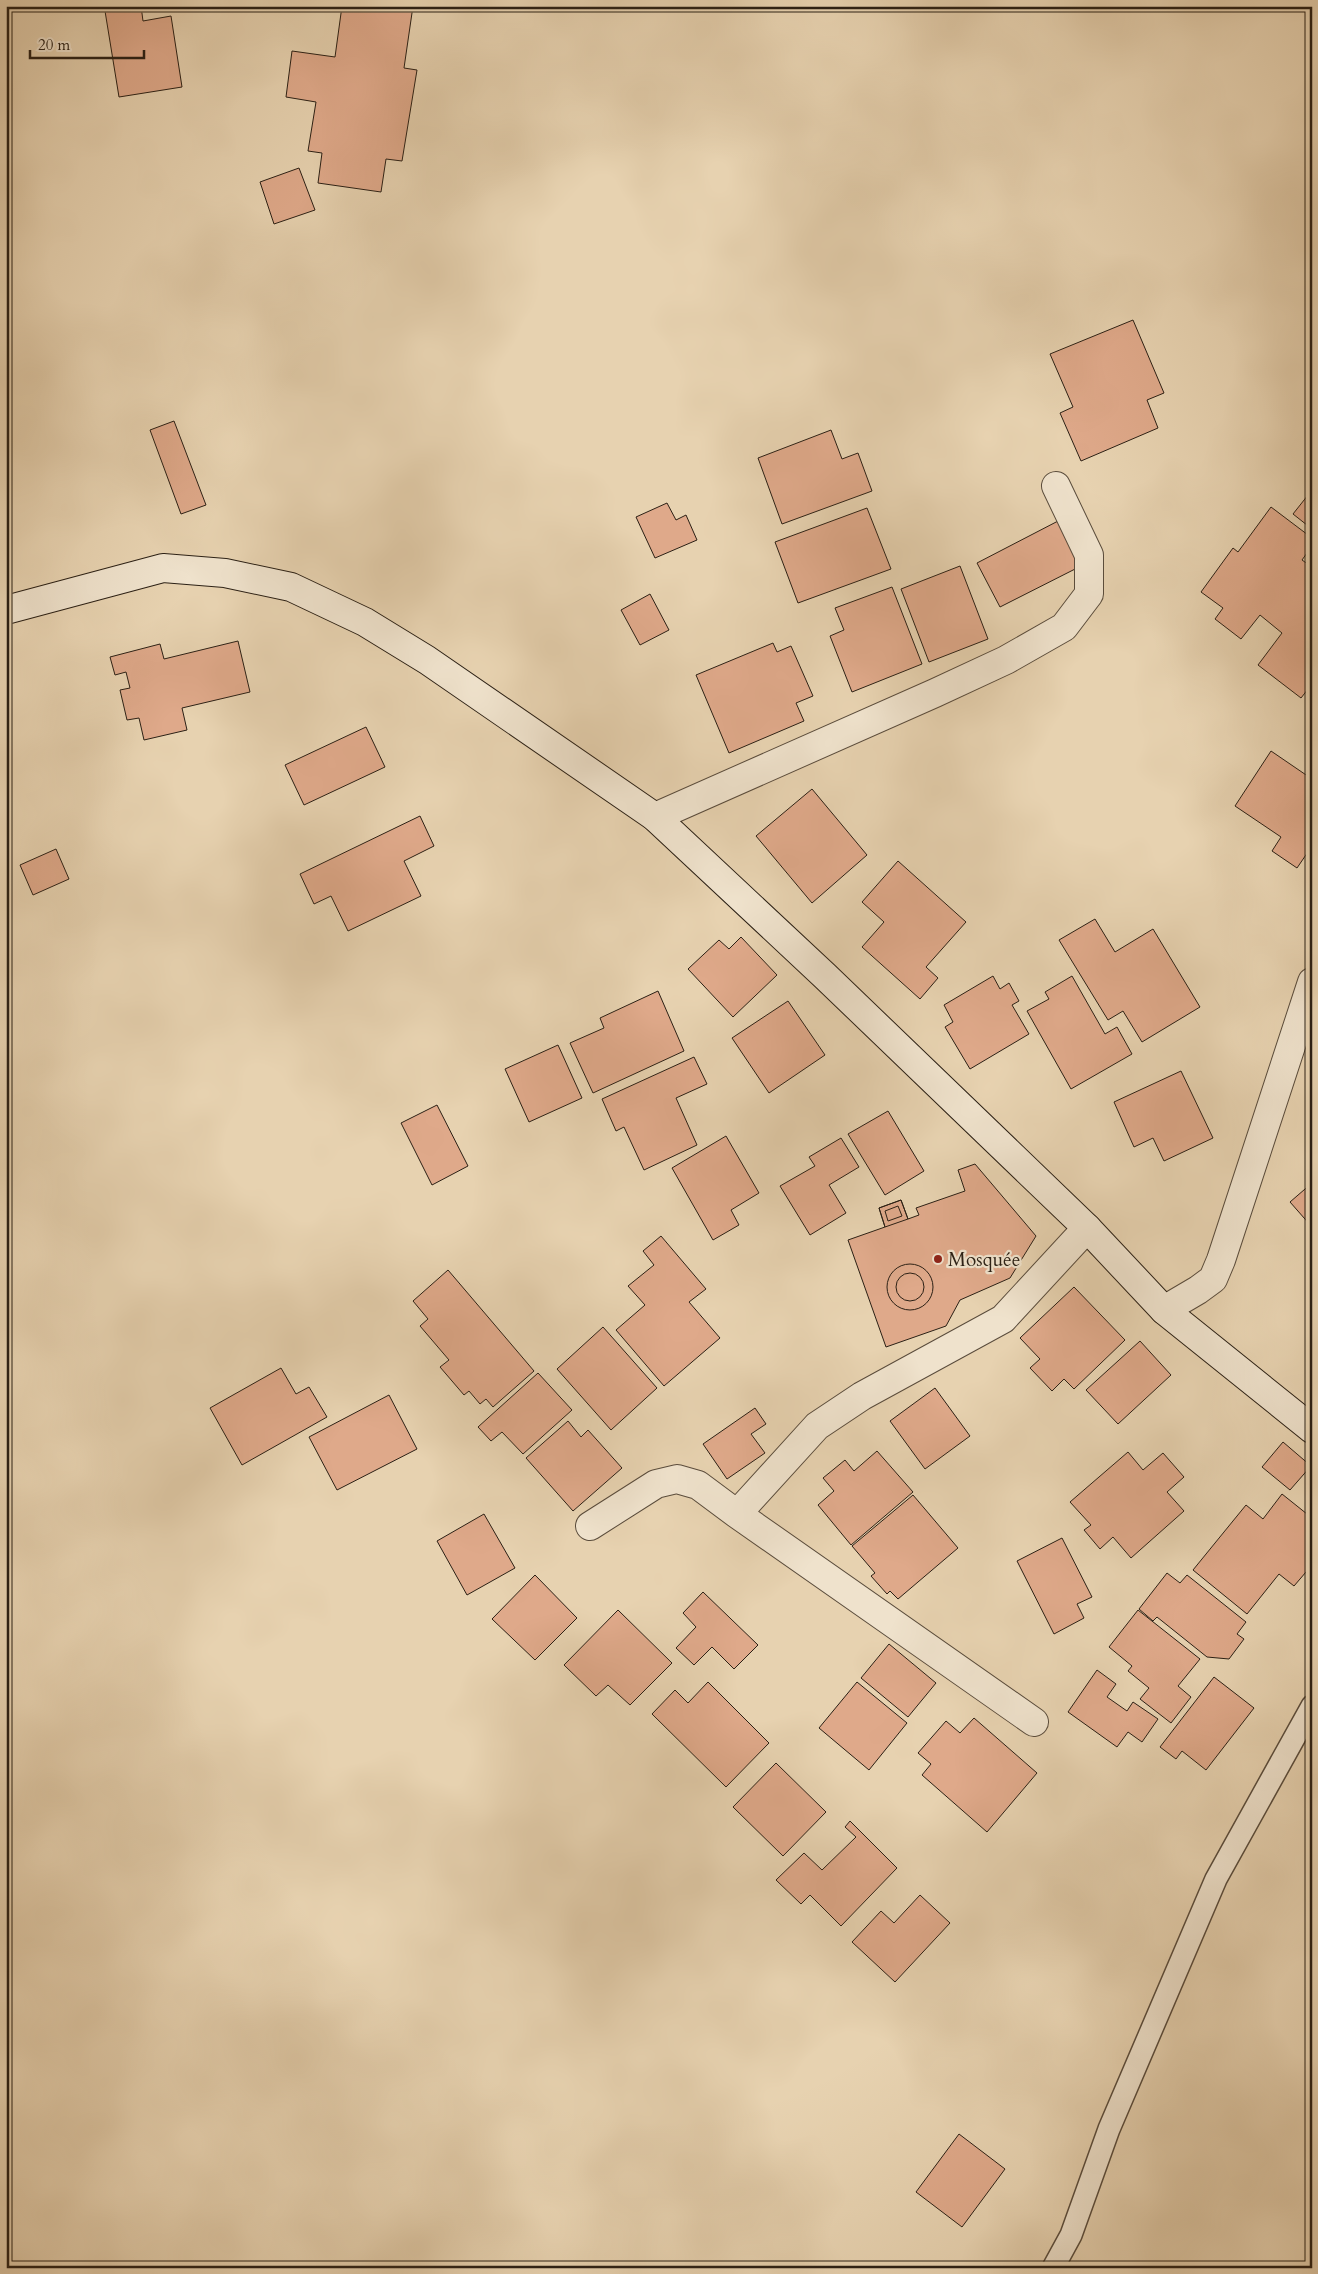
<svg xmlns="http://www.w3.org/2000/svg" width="1318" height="2274" viewBox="0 0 1318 2274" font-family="Cardo,serif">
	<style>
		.building { fill: #dfa98a; stroke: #2b2015 }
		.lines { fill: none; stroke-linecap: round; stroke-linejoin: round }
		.service-casing { stroke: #5a4c3c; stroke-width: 24 }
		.minor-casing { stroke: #5a4c3c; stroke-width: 30 }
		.secondary-casing { stroke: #2b2015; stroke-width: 30 }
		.service { stroke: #efe2cc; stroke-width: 21 }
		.minor { stroke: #efe2cc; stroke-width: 28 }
		.secondary { stroke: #efe2cc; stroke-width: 28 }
		.poi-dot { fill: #8f2418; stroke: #efe2cc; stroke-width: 2 }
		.labels { text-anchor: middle; stroke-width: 4.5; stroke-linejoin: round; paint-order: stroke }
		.poi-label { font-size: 19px; fill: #2b2015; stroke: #efe2cc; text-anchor: start }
	</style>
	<rect width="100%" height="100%" fill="#e7d2b0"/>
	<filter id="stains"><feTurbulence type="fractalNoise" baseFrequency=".004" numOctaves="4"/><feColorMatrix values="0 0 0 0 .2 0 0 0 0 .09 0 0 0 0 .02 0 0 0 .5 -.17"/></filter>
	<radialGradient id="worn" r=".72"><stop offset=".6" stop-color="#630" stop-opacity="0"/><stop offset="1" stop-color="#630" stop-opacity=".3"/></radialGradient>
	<path class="building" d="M141,6L143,21L171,16L182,87L119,97L105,11Z
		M342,6H413L404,68L417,70L402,161L386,159L381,192L318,183L322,153L308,151L316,102L286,97L292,51L335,57Z
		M299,168L315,210L274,224L260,182Z
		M1133,320L1164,393L1147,400L1158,428L1081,461L1060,413L1073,407L1050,354Z
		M174,421L206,505L181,514L150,430Z
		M831,430L842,459L858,453L872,491L782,524L758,458Z
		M1312,490V529L1293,514Z
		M667,503L676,520L686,515L697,540L655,558L636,517Z
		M1271,507L1312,538V546L1302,560L1312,567V684L1301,698L1258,665L1282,633L1260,615L1241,639L1215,619L1223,608L1201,592L1233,548L1238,552Z
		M867,508L891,569L798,603L775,542Z
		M1060,520L1083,565L1000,607L977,563Z
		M960,566L988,639L929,662L901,589Z
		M892,587L922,664L852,692L830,636L844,630L835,608Z
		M650,594L669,630L640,645L621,610Z
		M238,641L250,692L182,708L187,730L144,740L139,718L127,720L120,690L130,688L126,672L115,675L110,657L160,644L164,659Z
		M773,643L777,652L791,646L813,696L796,703L804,721L729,753L696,675Z
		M366,727L385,767L304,805L285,765Z
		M1271,751L1312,779V846L1297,868L1272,851L1281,837L1235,806Z
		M812,789L867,855L812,903L756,836Z
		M420,816L434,846L404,861L421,896L348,931L331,896L314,904L300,874Z
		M56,849L69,879L33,895L20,865Z
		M898,861L966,922L926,967L938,978L920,999L862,947L884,922L862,902Z
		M1095,919L1115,952L1153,929L1200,1007L1142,1042L1123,1011L1108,1020L1059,940Z
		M741,937L777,975L733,1017L688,969L719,940L729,949Z
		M993,976L1000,989L1009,983L1019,1001L1012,1005L1029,1034L970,1069L945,1027L953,1022L944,1005Z
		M1072,976L1105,1034L1117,1027L1132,1054L1071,1089L1027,1011L1049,999L1045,992Z
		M658,991L684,1051L593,1093L570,1043L604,1028L600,1018Z
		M788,1001L825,1055L769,1093L732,1038Z
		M558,1045L582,1098L529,1122L505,1069Z
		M694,1057L707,1084L676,1098L697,1145L644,1170L624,1127L616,1131L602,1099Z
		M1181,1071L1213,1138L1164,1161L1153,1138L1134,1147L1114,1102Z
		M437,1105L468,1166L432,1185L401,1123Z
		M888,1111L924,1171L885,1195L848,1134Z
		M726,1136L759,1193L731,1210L739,1225L713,1240L672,1168Z
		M841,1138L859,1167L829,1185L846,1213L810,1235L780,1186L815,1166L809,1157Z
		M975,1164L1036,1236L1010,1278L960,1300L946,1326L886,1347L848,1240L885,1227L879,1208L901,1200L908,1219L919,1215L916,1208L965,1191L958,1170Z
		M1312,1183V1227L1290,1202Z
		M901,1200L908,1219L885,1227L879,1208Z
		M898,1206L902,1216L888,1221L885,1211Z
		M661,1236L706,1289L689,1302L720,1338L664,1386L616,1330L645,1305L628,1286L654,1265L643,1251Z
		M887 1287a23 23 0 1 1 46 0a23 23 0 1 1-46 0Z
		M448,1270L534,1371L493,1407L486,1399L480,1404L469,1391L464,1395L440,1367L449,1360L420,1326L428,1319L413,1301Z
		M896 1287a14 14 0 1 1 28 0a14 14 0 1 1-28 0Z
		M1074,1287L1125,1340L1074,1389L1064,1379L1052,1391L1030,1368L1040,1359L1020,1338Z
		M603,1327L657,1388L611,1430L557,1369Z
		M1140,1341L1171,1375L1118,1424L1086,1390Z
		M281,1368L296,1394L309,1387L327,1417L242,1465L210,1408Z
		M538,1373L572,1410L523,1454L502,1432L491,1441L478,1427Z
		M935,1388L970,1436L925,1469L890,1421Z
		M389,1395L417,1449L337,1490L309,1437Z
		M755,1408L766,1424L751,1434L765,1453L727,1479L703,1444Z
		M568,1421L581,1437L588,1430L622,1468L573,1511L526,1458Z
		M1283,1442L1311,1466L1290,1490L1262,1467Z
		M877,1451L913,1492L851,1545L818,1505L834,1491L823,1478L845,1460L854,1471Z
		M1128,1452L1143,1470L1163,1453L1184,1477L1167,1492L1184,1511L1131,1558L1113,1537L1100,1549L1084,1530L1091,1525L1070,1502Z
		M1282,1494L1312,1518V1565L1294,1586L1279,1574L1247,1614L1193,1570L1246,1505L1263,1519Z
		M913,1495L958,1548L898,1599L890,1591L887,1594L871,1576L875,1573L852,1546Z
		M484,1514L515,1568L467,1595L437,1541Z
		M1062,1538L1092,1597L1077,1604L1084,1618L1054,1634L1017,1561Z
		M1167,1573L1180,1583L1187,1575L1246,1622L1237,1634L1244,1639L1229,1659L1207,1657L1157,1617L1153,1621L1139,1609Z
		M535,1575L577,1618L535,1660L492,1619Z
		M703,1592L758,1645L734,1669L712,1647L694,1665L676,1648L696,1627L683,1613Z
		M618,1610L672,1663L630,1705L608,1685L596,1696L564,1665Z
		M1138,1610L1200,1659L1178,1686L1191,1697L1171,1723L1140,1699L1149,1688L1128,1671L1132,1666L1109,1647Z
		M889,1644L936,1683L908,1717L861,1678Z
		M1097,1670L1116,1684L1107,1697L1127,1711L1133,1702L1158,1719L1142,1742L1128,1732L1117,1747L1068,1712Z
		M1214,1677L1254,1708L1206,1770L1182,1751L1176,1759L1160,1747Z
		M708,1682L769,1743L726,1787L652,1714L675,1690L688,1703Z
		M857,1682L907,1723L869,1770L819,1728Z
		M974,1718L1037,1773L987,1832L922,1775L931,1764L918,1753L946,1721L960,1733Z
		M776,1763L826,1812L783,1856L733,1807Z
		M850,1821L897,1868L841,1926L810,1895L801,1904L776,1880L804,1853L822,1870L856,1837L845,1827Z
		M920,1895L950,1923L895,1982L852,1942L881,1911L894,1923Z
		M959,2134L1005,2169L962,2227L916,2192Z"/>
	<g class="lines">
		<g class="service-casing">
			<path id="service" d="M1053,2268L1071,2235L1109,2129L1216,1879L1312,1706"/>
		</g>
		<g class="minor-casing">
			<path id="minor" d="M655,817L935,693L1006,660L1064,627L1089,594V555L1056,486
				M1164,1310L1198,1290L1213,1279L1221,1260L1312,982
				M590,1526L656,1484L677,1479L698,1485L737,1514
				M1034,1722L737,1514L817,1426L862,1396L1003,1319L1087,1228"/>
		</g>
		<g class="secondary-casing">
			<path id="secondary" d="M6,610L163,568L225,573L291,587L365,622L427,660L655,817L825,976L1087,1228L1164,1310L1312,1429"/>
		</g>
		<use href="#service" class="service"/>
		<use href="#minor" class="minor"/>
		<use href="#secondary" class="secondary"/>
	</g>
	<circle class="poi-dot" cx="938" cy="1259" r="5"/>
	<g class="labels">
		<g class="poi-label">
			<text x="948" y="1266">Mosquée</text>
		</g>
	</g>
	<rect width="1318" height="2274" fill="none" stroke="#e7d2b0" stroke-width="25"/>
	<rect x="8" y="8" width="1303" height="2259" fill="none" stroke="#2b2015" stroke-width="2.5"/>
	<rect x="12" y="12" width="1293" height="2249" fill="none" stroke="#2b2015"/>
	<path d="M30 50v8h114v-8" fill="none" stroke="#2b2015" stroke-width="2.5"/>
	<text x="38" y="50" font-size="15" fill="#2b2015" stroke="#efe2cc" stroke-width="4" paint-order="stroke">20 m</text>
	<rect width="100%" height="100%" filter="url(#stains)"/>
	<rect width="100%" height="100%" fill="url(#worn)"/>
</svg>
